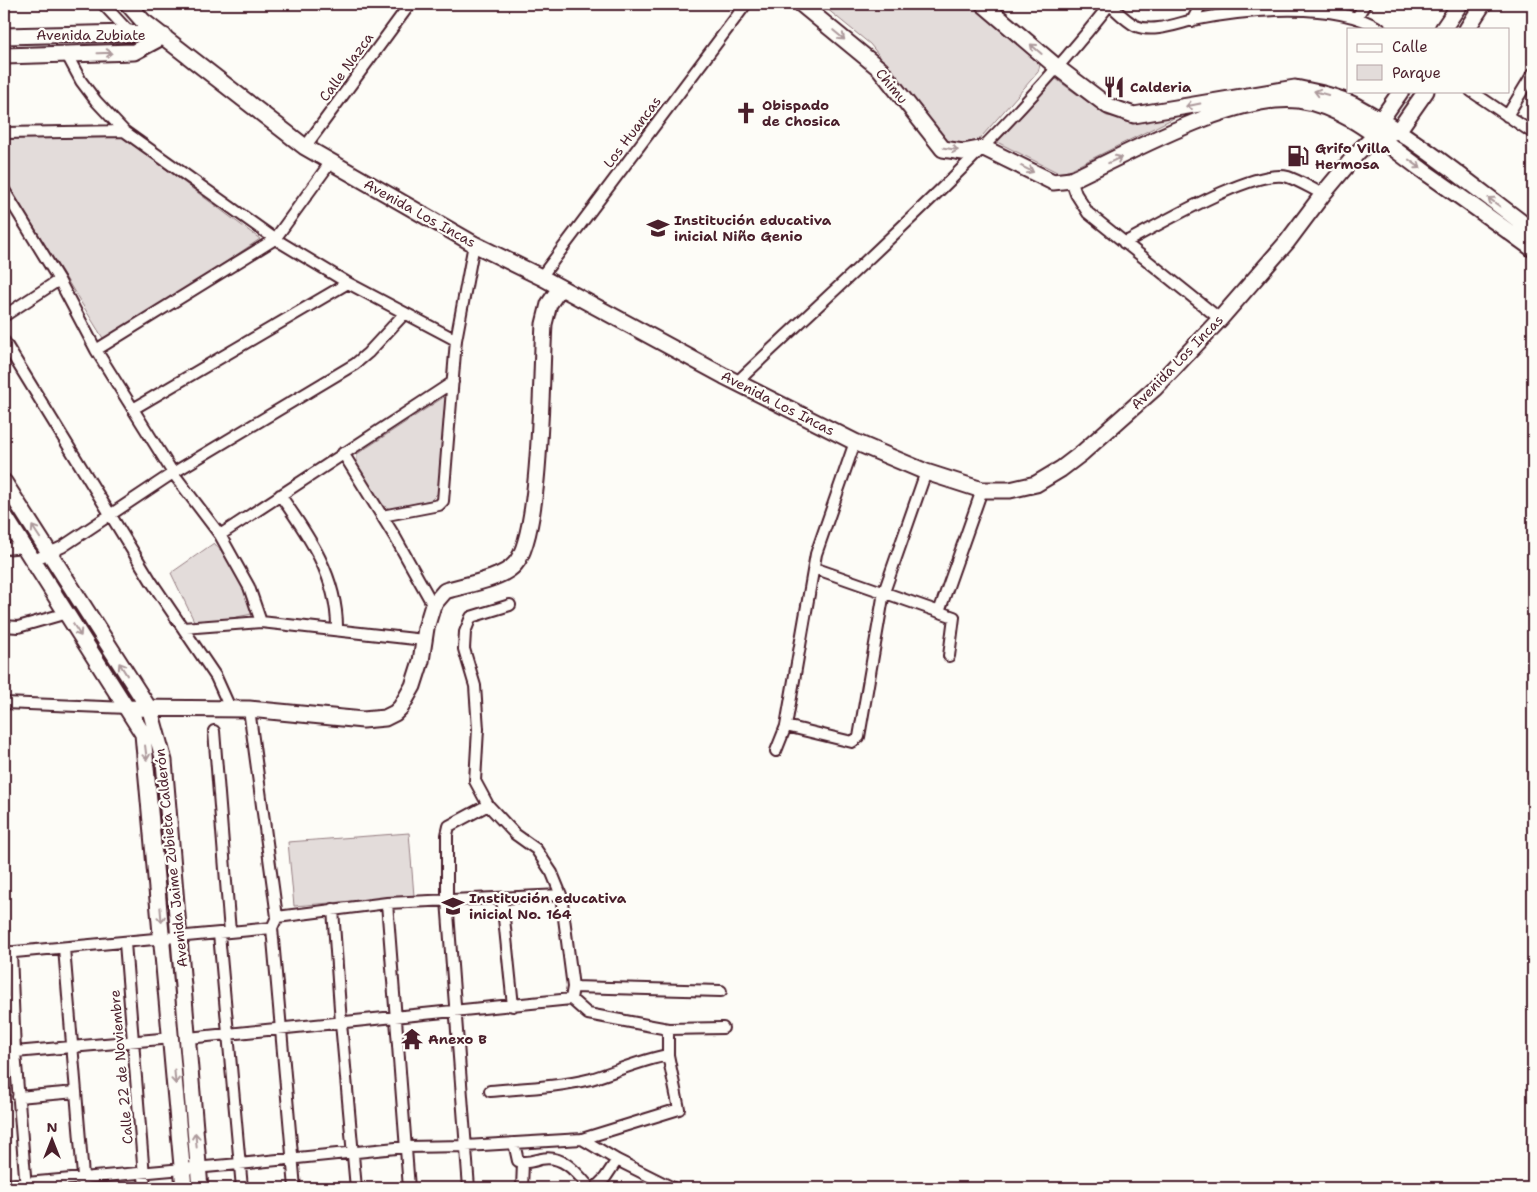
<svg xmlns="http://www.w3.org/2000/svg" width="1537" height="1192" viewBox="0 0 1537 1192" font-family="'Shantell Sans',sans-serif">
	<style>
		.green { fill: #e3dcda; stroke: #967e82 }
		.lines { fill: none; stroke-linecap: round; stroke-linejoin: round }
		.street-casing { stroke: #4a1f2b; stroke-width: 14 }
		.secondary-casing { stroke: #4a1f2b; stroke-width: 19 }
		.street { stroke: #fdfcf7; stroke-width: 10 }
		.secondary { stroke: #fdfcf7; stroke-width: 15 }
		.oneway { stroke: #ac999b }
		.labels { text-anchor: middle; stroke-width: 4.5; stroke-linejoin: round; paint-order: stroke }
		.street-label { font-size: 14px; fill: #4a1f2b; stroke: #fdfcf7 }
		.poi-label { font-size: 14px; font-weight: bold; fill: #4a1f2b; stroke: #fdfcf7; text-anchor: start }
	</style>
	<rect width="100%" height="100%" fill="#fdfcf7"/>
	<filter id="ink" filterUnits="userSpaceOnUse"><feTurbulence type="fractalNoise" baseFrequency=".02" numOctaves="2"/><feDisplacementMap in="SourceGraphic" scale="10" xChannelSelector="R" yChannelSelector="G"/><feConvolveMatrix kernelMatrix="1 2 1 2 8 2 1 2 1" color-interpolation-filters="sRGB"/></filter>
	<g filter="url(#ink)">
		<path class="green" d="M821,4H979L1037,58L1040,65L1038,72L976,143C966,148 954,145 945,139L870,44Z
			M1056,79L1107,116L1121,118L1182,114L1061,174L997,142Z
			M123,137L260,239L106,343L4,178V139Z
			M447,395L440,491L431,500L390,509L383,505L357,467V454Z
			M214,543C233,563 243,585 253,610L252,614L196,625L171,573Z
			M409,833L414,896L294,906L288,842Z"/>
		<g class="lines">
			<g class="street-casing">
				<path id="street" d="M103,4L130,33
					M1109,4C1117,11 1126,21 1136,26C1153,33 1176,24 1193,20C1244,10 1335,0 1380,29
					M1357,17L1365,4
					M1192,21L1201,4
					M67,55L81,81L96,101L124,131L275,239L348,283L456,340
					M1471,91L1533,133
					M1507,116L1533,73
					M4,133L124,131
					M305,147L410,4
					M1071,180L1076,194L1088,213L1220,319
					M4,190L59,280L96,350L173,473L220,535L249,587L261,622
					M1124,243C1157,226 1255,167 1288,177C1300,181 1312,189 1323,194
					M541,277L746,4
					M4,316L59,280
					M4,341L151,581L216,677L230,708
					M96,350L275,239L330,163
					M737,382C865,260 1001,143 1110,4
					M133,409L348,283
					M343,453L395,537L433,605
					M280,495C309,536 338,578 337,630
					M382,516L439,505L443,501L456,340L474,244
					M220,535L453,382
					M4,549L24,547
					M32,561L62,547L173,473L355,364L368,353L405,313
					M814,568L954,617L949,656
					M510,605L471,617L465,632L464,649L475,686L478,729L475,781L488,805L515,834L536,849L552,873L561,895L573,987L571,999
					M939,612L982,490
					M4,626L18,627L67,613
					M183,628L261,622L424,640
					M4,703L128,708
					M249,709L277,917
					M786,726L852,742L859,737L884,592L926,472
					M214,731L230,932
					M776,751L786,726L816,554L855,442
					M502,899L513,1006
					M387,903L409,1188
					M333,909L341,1023L356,1188
					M219,934L242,1188
					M125,943L145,1188
					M64,948L84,1188
					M11,952L15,1052L26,1188
					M4,953L272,928
					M573,987L721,991
					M188,1038L571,999L588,1014L668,1029L723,1028
					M4,1053L172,1038
					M490,1091C524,1088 558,1087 591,1079C617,1071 641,1060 668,1055
					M18,1097L76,1092
					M582,1139L679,1109L668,1055V1029
					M514,1143L518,1161C525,1164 533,1161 541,1159C563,1154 577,1173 590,1188
					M4,1185L239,1164L406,1147L466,1146L582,1139L617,1160L673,1188
					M295,1188L272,928L277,917L387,903L561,895
					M469,1188L447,900V835L449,826L488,805
					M522,1188L523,1163
					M595,1188L605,1178L617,1160"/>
			</g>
			<g class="secondary-casing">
				<path id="secondary" d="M128,4L143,21L305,147L474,244L541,277L724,376L855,442L926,472L982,490H1010L1036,484L1061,469L1082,453L1154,389L1220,319L1287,242L1323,194L1358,152L1375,136L1380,121L1401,91
					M801,4L880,69L943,149L963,152L984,148L1053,182L1071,180C1129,153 1234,93 1298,100C1346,106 1387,145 1425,172C1461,197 1497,223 1533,249
					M983,4L1058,68L1108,106L1134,115L1295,88C1315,92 1336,96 1354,105C1418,139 1475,188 1533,231
					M1443,29L1460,4
					M1467,29L1483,4
					M4,36L130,33L162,36
					M4,56L134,52L164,36
					M1389,133L1398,131L1426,91
					M4,482L150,710L164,761L200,1188
					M4,515L143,734L184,1188
					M128,708L249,709L363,720L385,718L395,713L401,707L413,686L421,661L426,628L433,605L445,591C464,585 503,579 515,564C542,535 541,370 544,324L549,304L560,288"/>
			</g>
			<use href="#street" class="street"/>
			<use href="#secondary" class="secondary"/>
		</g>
		<defs><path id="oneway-shaft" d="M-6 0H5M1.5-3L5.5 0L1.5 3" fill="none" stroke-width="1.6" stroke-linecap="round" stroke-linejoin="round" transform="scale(1.25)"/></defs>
		<g class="oneway">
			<use href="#oneway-shaft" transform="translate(839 35) rotate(40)"/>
			<use href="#oneway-shaft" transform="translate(1036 49) rotate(-139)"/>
			<use href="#oneway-shaft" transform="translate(105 53) rotate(-2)"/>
			<use href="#oneway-shaft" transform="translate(1321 93) rotate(-165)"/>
			<use href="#oneway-shaft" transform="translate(1193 105) rotate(169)"/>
			<use href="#oneway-shaft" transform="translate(951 149) rotate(10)"/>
			<use href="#oneway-shaft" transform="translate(1115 160) rotate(-25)"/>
			<use href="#oneway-shaft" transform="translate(1415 164) rotate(36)"/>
			<use href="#oneway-shaft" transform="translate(1027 169) rotate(27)"/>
			<use href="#oneway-shaft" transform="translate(1494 202) rotate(-144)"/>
			<use href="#oneway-shaft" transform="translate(36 532) rotate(-123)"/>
			<use href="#oneway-shaft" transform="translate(77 630) rotate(57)"/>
			<use href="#oneway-shaft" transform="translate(123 669) rotate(-122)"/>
			<use href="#oneway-shaft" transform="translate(146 753) rotate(83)"/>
			<use href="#oneway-shaft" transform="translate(161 915) rotate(85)"/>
			<use href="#oneway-shaft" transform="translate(175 1077) rotate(85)"/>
			<use href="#oneway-shaft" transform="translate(196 1140) rotate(-95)"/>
		</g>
	</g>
	<defs>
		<g id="restaurant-bare" transform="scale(1.725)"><path d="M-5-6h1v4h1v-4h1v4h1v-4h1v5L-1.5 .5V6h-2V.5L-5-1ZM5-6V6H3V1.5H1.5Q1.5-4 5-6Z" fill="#4a1f2b" stroke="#fdfcf7" stroke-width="2.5" paint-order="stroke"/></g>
		<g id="church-bare" transform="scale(1.725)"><path d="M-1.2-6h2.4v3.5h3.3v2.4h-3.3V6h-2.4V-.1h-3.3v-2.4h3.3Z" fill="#4a1f2b" stroke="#fdfcf7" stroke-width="2.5" paint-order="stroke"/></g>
		<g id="fuel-bare" transform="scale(1.725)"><path d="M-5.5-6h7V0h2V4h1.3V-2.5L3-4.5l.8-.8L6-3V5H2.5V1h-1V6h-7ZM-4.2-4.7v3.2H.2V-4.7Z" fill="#4a1f2b" stroke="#fdfcf7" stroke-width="2.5" paint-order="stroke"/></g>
		<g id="school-bare" transform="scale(1.725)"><path d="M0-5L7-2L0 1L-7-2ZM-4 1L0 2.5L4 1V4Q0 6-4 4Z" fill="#4a1f2b" stroke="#fdfcf7" stroke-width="2.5" paint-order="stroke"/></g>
		<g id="temple-bare" transform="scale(1.725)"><path d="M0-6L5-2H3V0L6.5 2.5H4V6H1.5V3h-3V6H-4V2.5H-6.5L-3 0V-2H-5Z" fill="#4a1f2b" stroke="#fdfcf7" stroke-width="2.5" paint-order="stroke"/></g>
	</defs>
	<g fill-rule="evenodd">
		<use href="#restaurant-bare" x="1114" y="87"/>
		<use href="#church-bare" x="746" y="113"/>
		<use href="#fuel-bare" x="1298" y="156"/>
		<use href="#school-bare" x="658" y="228"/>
		<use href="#school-bare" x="453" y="906"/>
		<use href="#temple-bare" x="412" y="1039"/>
	</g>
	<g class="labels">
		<g class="street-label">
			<text x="91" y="40">Avenida Zubiate</text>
			<text transform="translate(346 67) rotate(-54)" y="5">Calle Nazca</text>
			<text transform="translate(892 86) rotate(50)" y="5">Chimu</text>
			<text transform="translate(632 132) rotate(-53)" y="5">Los Huancas</text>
			<text transform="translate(420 213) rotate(29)" y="5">Avenida Los Incas</text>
			<text transform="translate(1177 362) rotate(-46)" y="5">Avenida Los Incas</text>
			<text transform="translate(778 403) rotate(27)" y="5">Avenida Los Incas</text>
			<text transform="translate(171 858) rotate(-96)" y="5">Avenida Jaime Zubieta Calderón</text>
			<text transform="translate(121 1067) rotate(-95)" y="5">Calle 22 de Noviembre</text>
		</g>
		<g class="poi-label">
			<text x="1130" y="92">Calderia</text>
			<text x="762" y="110">Obispado<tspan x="762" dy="16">de Chosica</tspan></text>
			<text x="1315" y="153">Grifo Villa<tspan x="1315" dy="16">Hermosa</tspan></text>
			<text x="674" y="225">Institución educativa<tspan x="674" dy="16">inicial Niño Genio</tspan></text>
			<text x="469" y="903">Institución educativa<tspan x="469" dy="16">inicial No. 164</tspan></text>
			<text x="428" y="1044">Anexo B</text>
		</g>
	</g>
	<rect width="1537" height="1192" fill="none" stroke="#fdfcf7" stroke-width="20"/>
	<rect x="10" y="10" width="1517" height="1172" fill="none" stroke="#4a1f2b" stroke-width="2" filter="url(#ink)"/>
	<rect x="1347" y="28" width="162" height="65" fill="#fdfcf7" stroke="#b5a4a5"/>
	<rect x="1357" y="44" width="25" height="8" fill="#fdfcf7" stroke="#b5a4a5"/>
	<text x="1392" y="52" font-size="15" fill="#4a1f2b">Calle</text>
	<rect x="1357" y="65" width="25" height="15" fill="#e3dcda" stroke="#b5a4a5"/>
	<text x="1392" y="78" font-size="15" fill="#4a1f2b">Parque</text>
	<g transform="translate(52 1140)" stroke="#fdfcf7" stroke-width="4" paint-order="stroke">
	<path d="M0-4L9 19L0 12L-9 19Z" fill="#4a1f2b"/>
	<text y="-8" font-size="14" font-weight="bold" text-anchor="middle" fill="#4a1f2b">N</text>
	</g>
</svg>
